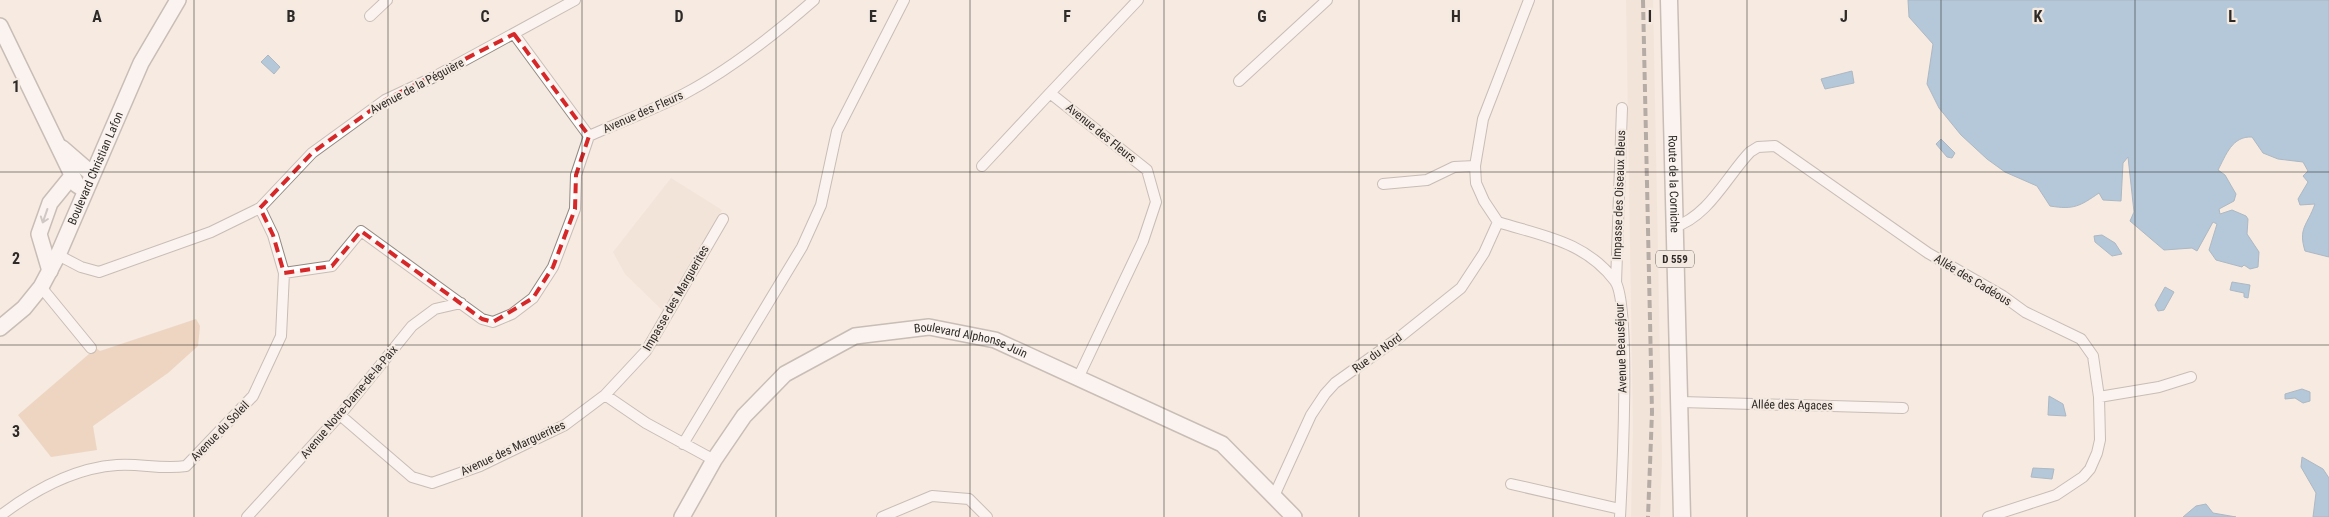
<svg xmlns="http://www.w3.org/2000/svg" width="2329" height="517" viewBox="0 0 2329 517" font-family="'Roboto Condensed',sans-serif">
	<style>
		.built { fill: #f0ded0 }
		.green { fill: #e4bc99 }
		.water { fill: #659fce; stroke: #547c9c }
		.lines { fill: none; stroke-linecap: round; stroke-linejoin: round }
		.street-casing { stroke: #938980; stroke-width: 12 }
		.secondary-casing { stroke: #938980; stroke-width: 18 }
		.primary-casing { stroke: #938980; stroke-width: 19 }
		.street { stroke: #fff; stroke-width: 10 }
		.secondary { stroke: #fff; stroke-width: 15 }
		.primary { stroke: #fff; stroke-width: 16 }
		.rail { stroke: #68625d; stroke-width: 4; stroke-dasharray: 8 4; stroke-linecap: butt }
		.oneway { stroke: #a19f9e }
		.marked { fill: none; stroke: #d62828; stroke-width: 4; stroke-dasharray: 10 6; stroke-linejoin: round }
		.grid { fill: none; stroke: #2e2a27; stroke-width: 1; stroke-opacity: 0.55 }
		.labels { text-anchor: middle; stroke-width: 4.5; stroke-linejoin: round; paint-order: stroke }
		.shield { fill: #f5eae1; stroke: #6a645f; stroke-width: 1 }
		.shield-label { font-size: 11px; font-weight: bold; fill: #2e2a27 }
		.street-label { font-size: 12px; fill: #2e2a27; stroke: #f5eae1 }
		.grid-label { font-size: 16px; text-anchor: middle; font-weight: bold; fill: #2e2a27; stroke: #f5eae1; stroke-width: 4.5; stroke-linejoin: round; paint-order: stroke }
	</style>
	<rect width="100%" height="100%" fill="#f5eae1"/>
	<path class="built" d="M1626,0H1653L1662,459L1660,517H1631L1633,428Z
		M671,178L722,210L663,311L625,274L613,252Z"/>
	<path class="green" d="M196,319L200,326L198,346L168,373L93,426L97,450L51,457L18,415L96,348L100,351Z"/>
	<path class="water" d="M1908,0H2329V257L2305,251C2298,228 2307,226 2315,204L2300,205L2298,199L2308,182L2303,176L2308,171L2303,162L2278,159L2263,153L2252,137C2232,136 2226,155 2218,170L2225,175L2236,194L2234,201L2219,209L2220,214L2232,210L2246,216L2248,219L2247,234L2259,252L2258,267L2250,269L2244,265L2242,267L2216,260L2209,250L2217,224L2213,222L2197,251L2192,248L2164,250L2130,221L2134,212L2128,157L2123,163L2121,201L2103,200L2099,193C2080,206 2074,210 2050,206L2037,186L2005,172L1987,159L1961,135L1939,108L1927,84L1933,44L1909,17Z
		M268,55L280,67L274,74L261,62Z
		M1852,71L1854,83L1825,89L1821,79Z
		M1941,139L1955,153L1952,158L1947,157L1936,144Z
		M2102,235L2115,243L2122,254L2112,256L2095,242L2094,236Z
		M2232,282L2250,285L2248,298L2244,297V293L2230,290Z
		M2165,287L2174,292L2164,310L2158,311L2155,305Z
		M2302,389L2310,392V401L2303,403L2295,398L2285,399V394Z
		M2049,396L2063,404L2066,416L2048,415Z
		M2302,457L2323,469L2329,478V517H2313L2316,493L2301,467Z
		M2033,468L2054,469L2052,479L2031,477Z
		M2206,504L2213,513L2236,517H2183L2196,506Z"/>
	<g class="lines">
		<g class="street-casing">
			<path id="street" d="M1529,0L1483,119L1475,166L1476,183L1484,201L1498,222C1542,236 1585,241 1615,281C1631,303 1622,481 1620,517
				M370,16L387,0
				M514,34L589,136
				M1239,81L1327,0
				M982,166L1050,93
				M1383,184L1427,180L1454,167L1475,166
				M1674,227C1708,217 1727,176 1750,152L1758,147L1775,146L1928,253L2003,296L2025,312L2081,339L2093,356L2099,397L2100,440L2097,453L2090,469L2083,477L2056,495L1988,517
				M58,255L81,267L99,272L211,232L260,208L312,153L385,100L434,77L575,0
				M284,273L332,266L361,231L482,319L493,322L512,314L533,298L553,267L575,209L576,175L589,136C620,122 653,110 684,94C731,69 774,35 814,0
				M1616,283L1622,108
				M41,287L91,348
				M1079,376L1143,241L1156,202L1147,170L1050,93L1138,0
				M605,395L646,351L723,219
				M2099,397L2159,387L2191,377
				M1681,402L1903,408
				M340,415L412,477L432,483L480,466L565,425L605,395L646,423L714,460
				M683,444L802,247L821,205L837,131L904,0
				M1511,484L1620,509
				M1274,496L1311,415L1325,394L1335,383L1401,336L1461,288L1484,253L1498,222
				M0,516C34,490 73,468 117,465C140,463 162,470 186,466L253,396L281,336L284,273L273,235L260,208
				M247,517L340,415L412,326L435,309L461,303
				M882,517L932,496L969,499L987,517"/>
		</g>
		<g class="secondary-casing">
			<g id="secondary">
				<path d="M0,26L77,185L85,190"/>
				<path d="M62,148L92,174"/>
				<path d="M50,271L39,234L50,203L72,176"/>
				<path id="s1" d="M0,328L24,308L41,287L58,255L141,63L178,0"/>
				<path id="s2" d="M682,517L714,460L744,416L785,374L855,336L929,327L995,340L1222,444L1294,517"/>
			</g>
		</g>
		<g class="primary-casing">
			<g id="primary">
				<path id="s3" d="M1669,0L1682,517"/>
			</g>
		</g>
		<use href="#street" class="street"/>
		<use href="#secondary" class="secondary"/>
		<use href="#primary" class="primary"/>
		<path class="rail" d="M1643,0L1652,412L1648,517"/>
	</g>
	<defs><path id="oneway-shaft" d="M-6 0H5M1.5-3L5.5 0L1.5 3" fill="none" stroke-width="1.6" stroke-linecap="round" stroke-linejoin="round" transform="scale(1.25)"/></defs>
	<use class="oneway" href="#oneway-shaft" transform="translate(45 216) rotate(109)"/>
	<path d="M0 0H2329V517H0ZM514,34L589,136L576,175L575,209L553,267L533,298L493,322L482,319L361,231L332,266L284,273L273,235L260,208L312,153L385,100Z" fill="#f5eae1" fill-opacity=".55" fill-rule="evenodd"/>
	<path class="marked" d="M514,34L589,136L576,175L575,209L553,267L533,298L493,322L482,319L361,231L332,266L284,273L273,235L260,208L312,153L385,100Z"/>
	<path class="grid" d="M194,0V517M388,0V517M582,0V517M776,0V517M970,0V517M1164,0V517M1359,0V517M1553,0V517M1747,0V517M1941,0V517M2135,0V517M0,172H2329M0,345H2329"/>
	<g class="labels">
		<rect class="shield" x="1656" y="250.5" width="38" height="17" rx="4"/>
		<g class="shield-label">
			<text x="1675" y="263">D 559</text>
		</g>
		<g class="street-label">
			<text transform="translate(417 86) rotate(-28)" y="4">Avenue de la Péguière</text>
			<text transform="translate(643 112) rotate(-24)" y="4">Avenue des Fleurs</text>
			<text transform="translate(1101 133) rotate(39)" y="4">Avenue des Fleurs</text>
			<text dy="4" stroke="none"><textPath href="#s1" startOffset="189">Boulevard Christian Lafon</textPath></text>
			<text dy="4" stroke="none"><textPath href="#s3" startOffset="184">Route de la Corniche</textPath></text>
			<text transform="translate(1619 195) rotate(-88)" y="4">Impasse des Oiseaux Bleus</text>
			<text transform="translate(1973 280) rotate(31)" y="4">Allée des Cadéous</text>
			<text transform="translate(676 298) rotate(-60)" y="4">Impasse des Marguerites</text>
			<text dy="4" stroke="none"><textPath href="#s2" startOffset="375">Boulevard Alphonse Juin</textPath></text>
			<text transform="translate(1621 348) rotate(-92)" y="4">Avenue Beauséjour</text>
			<text transform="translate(1377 353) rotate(-36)" y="4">Rue du Nord</text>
			<text transform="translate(349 402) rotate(-50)" y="4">Avenue Notre-Dame-de-la-Paix</text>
			<text transform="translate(1792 405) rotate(1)" y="4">Allée des Agaces</text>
			<text transform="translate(220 431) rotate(-46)" y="4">Avenue du Soleil</text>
			<text transform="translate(513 448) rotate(-25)" y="4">Avenue des Marguerites</text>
		</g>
	</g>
	<g class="grid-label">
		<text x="97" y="22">A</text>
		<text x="291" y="22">B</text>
		<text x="485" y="22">C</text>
		<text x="679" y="22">D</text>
		<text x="873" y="22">E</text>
		<text x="1067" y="22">F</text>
		<text x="1262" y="22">G</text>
		<text x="1456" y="22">H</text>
		<text x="1650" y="22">I</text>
		<text x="1844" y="22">J</text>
		<text x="2038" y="22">K</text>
		<text x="2232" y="22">L</text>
		<text x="16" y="92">1</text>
		<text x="16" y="264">2</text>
		<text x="16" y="437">3</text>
	</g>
</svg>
